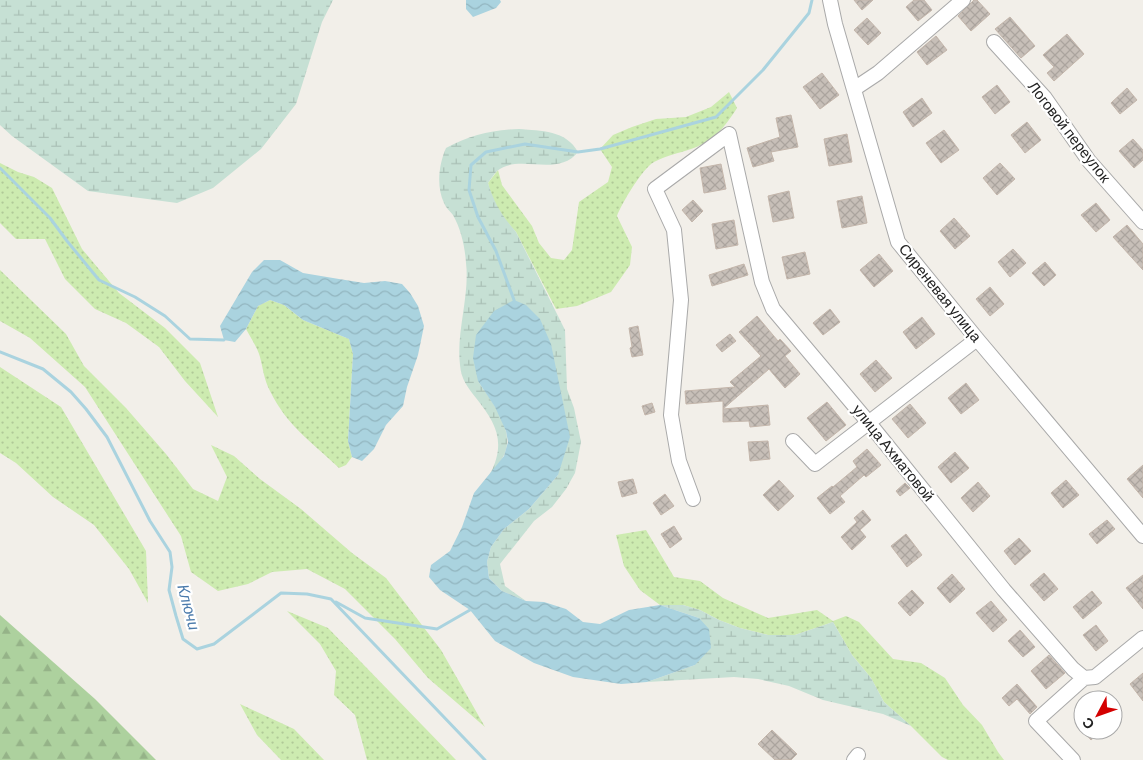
<svg xmlns="http://www.w3.org/2000/svg" width="1143" height="760" viewBox="0 0 1143 760" font-family="Barlow,sans-serif">
	<style>
		.grass { fill: url(#grass-dots) }
		.forest { fill: url(#forest-firs) }
		.wetland { fill: url(#wetland-marsh) }
		.water { fill: url(#water-waves) }
		.lines { fill: none; stroke-linecap: round; stroke-linejoin: round }
		.stream { stroke: #aad3df; stroke-width: 3 }
		.building { fill: url(#building-cross-hatch); stroke: #c4b6ab }
		.minor-casing { stroke: #a9a9a9; stroke-width: 16 }
		.minor { stroke: #fff; stroke-width: 14 }
		.labels { text-anchor: middle; stroke-width: 4.5; stroke-linejoin: round; paint-order: stroke }
		.street-label { font-size: 15px; fill: #222; stroke: #fff }
		.water-label { font-size: 16px; font-style: italic; fill: #4a7aab; stroke: #fff }
	</style>
	<defs>
		<pattern id="grass-dots" width="8" height="8" patternUnits="userSpaceOnUse" patternTransform="scale(1.25)"><rect width="8" height="8" fill="#cdebb0"/><path d="M2 2h.1M6 6h.1" fill="none" stroke="#b0c997" stroke-width="1.8" stroke-linecap="round"/></pattern>
		<pattern id="forest-firs" width="22" height="20" patternUnits="userSpaceOnUse" patternTransform="scale(1.25)"><rect width="22" height="20" fill="#add19e"/><path d="M5 1l3.5 6h-7zM16 11l3.5 6h-7z" fill="#95b388"/></pattern>
		<pattern id="wetland-marsh" width="20" height="14" patternUnits="userSpaceOnUse" patternTransform="scale(1.25)"><rect width="20" height="14" fill="#c6e0d4"/><path d="M1 5h8M5 5V1M11 12h8M15 12V8" fill="none" stroke="#aac0b6"/></pattern>
		<pattern id="water-waves" width="16" height="10" patternUnits="userSpaceOnUse" patternTransform="scale(1.25)"><rect width="16" height="10" fill="#aad3df"/><path d="M0 5q4-4 8 0t8 0" fill="none" stroke="#92b5bf"/></pattern>
		<pattern id="building-cross-hatch" width="8" height="8" patternUnits="userSpaceOnUse" patternTransform="scale(1.25)"><rect width="8" height="8" fill="#c7bfb8"/><path d="M0 0l8 8M0 8l8-8" fill="none" stroke="#aba49e"/></pattern>
	</defs>
	<rect width="100%" height="100%" fill="#f2efe9"/>
	<path class="grass" d="M729,92L737,108C724,128 714,141 691,149C679,153 665,156 654,162C642,169 622,203 617,216L632,247L630,265L611,292L577,306L556,309L516,232L505,220L492,199L488,183L498,170L502,185L532,226L539,243L551,258L564,260L572,250L579,202L608,182L612,167L600,149L613,135L632,127L656,119L686,117L711,107Z
		M0,163L18,172L34,177L52,188L82,249L119,293L165,328L200,363L218,417L185,381L159,347L126,323L95,309L65,279L45,239H16L0,223Z
		M0,270L66,334L84,366L126,408L166,454L193,489L218,501L227,477L211,445L234,456L260,479L301,509L352,553L386,578L441,650L485,727L428,678L395,639L345,589L307,569L272,572L248,584L218,591L191,572L181,536L85,387L30,338L0,321Z
		M270,300L284,305L303,320L349,339L353,354L348,441L352,457L346,465L339,468C312,442 287,426 270,391C264,380 263,368 260,357C257,347 251,338 246,329L258,306Z
		M0,367L61,407L146,551L148,603L129,569L94,525L53,497L16,463L0,453Z
		M646,530L674,577L700,581L723,598L768,618L817,610L833,621L846,616L859,622L893,659L921,663L945,678L963,705L982,725L998,752L1004,760H948L942,757L911,726L884,702L871,678L852,655L833,622L795,635H768L740,628L719,620L700,610L683,605H660L640,590L624,566L616,535Z
		M287,611L328,628L456,760H367L355,715L334,695L336,671L320,644Z
		M240,704L294,729L324,760H281L257,735Z"/>
	<path class="forest" d="M0,615L95,699L156,760H0Z"/>
	<path class="wetland" d="M0,0H333L322,22L296,104L261,149L213,188L177,203L88,191L12,136L0,125Z
		M519,129C541,131 566,130 578,152C558,178 518,153 497,171C494,174 491,179 488,183C494,203 502,216 516,232L565,330L567,389L574,408L581,442L575,473L566,489L552,507L534,521L500,564L505,586L526,601L502,591L489,578L487,562L491,547L504,529L529,509L558,475L478,381C491,401 516,430 504,455C501,462 495,468 490,474C506,443 497,424 476,398C468,388 461,379 460,365C456,332 470,295 466,263C465,247 461,229 453,215C450,211 446,208 444,203C436,186 439,164 446,148C470,135 492,130 519,129Z
		M660,605H683L700,610L719,620L740,628L768,635H795L833,622L852,655L871,678L884,702L911,726L883,714L823,700L789,686L758,679L734,677L647,682L695,665L699,618Z"/>
	<path class="water" d="M466,0H500L501,2L496,8L473,17L466,9Z
		M264,260H280L303,273L339,279L364,283L385,281L402,284L410,293L418,306L424,326L418,355L407,387L403,406L386,425L374,449L362,461L352,457L348,441L353,354L349,339L303,320L284,305L270,300L258,306L246,329L235,342L224,340L220,326L252,272Z
		M514,300L526,305L540,319L551,344L570,437L558,475L529,509L504,529L491,547L487,562L489,578L502,591L526,601L544,602L566,609L583,622L600,624L629,610L660,605L699,618L709,629L711,648L695,665L647,682L621,684L573,677L534,663L495,641L470,610L440,590L429,577L431,565L450,551L462,527L474,493L504,456L508,442L506,431L495,407L478,381L473,358L476,335L494,311Z"/>
	<g class="lines">
		<path class="stream" d="M0,168L50,218L67,241L99,280L135,297L165,316L190,339L224,340
			M514,300L496,251L478,217L469,190L471,165L486,152L525,144L578,152L600,149L716,117L763,70L809,13L812,0
			M0,352L43,369L71,392L86,409L107,437L150,521L170,552L172,567L169,590L176,616L183,639L197,649L214,644L281,593L307,594L331,599L485,760
			M336,602L365,618L437,629L470,610"/>
	</g>
	<path class="building" d="M854,0H873L862,10Z
		M914,0H924L932,10L918,21L906,7Z
		M974,0H977L990,14L971,31L958,16Z
		M1010,17L1035,46L1021,58L995,29Z
		M867,18L881,33L868,45L854,30Z
		M1067,34L1084,54L1054,81L1047,73L1054,67L1043,55Z
		M936,36L947,50L927,65L917,52Z
		M822,73L839,95L820,109L803,87Z
		M997,85L1010,102L995,114L982,97Z
		M1127,88L1137,100L1120,114L1111,103Z
		M922,98L932,113L913,127L903,112Z
		M791,115L798,147L771,152L774,161L753,167L747,148L780,137L776,118Z
		M1027,122L1041,140L1025,153L1011,135Z
		M944,130L959,150L941,163L926,143Z
		M847,134L852,162L829,166L824,139Z
		M1133,139L1143,150V160L1134,168L1119,151Z
		M1000,163L1015,179L997,195L983,178Z
		M721,164L726,189L704,193L700,168Z
		M789,191L794,218L773,222L768,196Z
		M862,196L867,223L842,228L837,201Z
		M693,200L703,211L692,222L682,210Z
		M1096,203L1110,220L1096,232L1081,215Z
		M954,218L970,236L955,249L940,231Z
		M734,220L738,245L716,249L712,224Z
		M1127,225L1143,244V270L1113,237Z
		M1013,249L1026,263L1010,277L998,262Z
		M805,252L810,274L787,279L782,257Z
		M879,254L893,271L874,287L860,270Z
		M1045,262L1056,275L1044,286L1032,273Z
		M744,264L748,275L712,286L709,275Z
		M990,287L1004,304L990,316L976,299Z
		M830,309L840,322L823,335L813,323Z
		M757,316L778,341L780,339L791,351L785,356L800,374L785,388L769,369L723,409L768,405L770,425L750,427L749,421L723,422V401L686,404L685,391L735,387L730,382L761,356L739,332Z
		M922,317L935,334L916,349L903,332Z
		M638,326L643,355L632,357L630,348L632,347L629,328Z
		M730,334L736,341L722,352L716,345Z
		M876,360L892,378L875,392L860,374Z
		M966,383L979,400L961,414L948,398Z
		M827,402L846,425L826,441L807,418Z
		M652,403L655,412L645,415L642,406Z
		M910,404L926,423L908,438L892,419Z
		M768,441L770,459L750,461L748,442Z
		M867,449L881,465L866,477L864,475L840,496L845,502L830,514L817,498L832,486L833,487L857,467L853,461Z
		M955,452L969,468L951,483L938,467Z
		M1143,465V498L1127,479Z
		M633,479L637,493L622,497L618,482Z
		M779,480L794,496L778,511L763,495Z
		M1066,480L1079,495L1063,508L1051,493Z
		M978,482L990,496L973,512L961,498Z
		M905,483L910,488L900,496L896,491Z
		M665,494L674,506L661,515L653,503Z
		M863,510L871,520L860,530L866,537L852,550L841,537L857,522L854,518Z
		M1107,520L1115,529L1097,544L1089,534Z
		M674,526L682,539L670,548L661,534Z
		M906,534L922,555L907,567L891,546Z
		M1019,538L1031,551L1015,565L1004,551Z
		M1044,573L1058,589L1044,601L1030,585Z
		M952,574L965,589L950,603L937,588Z
		M1143,575V609L1126,588Z
		M912,590L924,603L910,616L898,603Z
		M1092,591L1102,603L1083,619L1073,607Z
		M991,601L1007,620L993,632L976,613Z
		M1096,625L1108,641L1096,651L1083,635Z
		M1020,630L1035,647L1023,657L1008,641Z
		M1049,655L1065,673L1046,689L1031,671Z
		M1143,673V701L1130,684Z
		M1017,684L1037,707L1030,714L1017,699L1009,706L1002,698Z
		M772,730L797,754L791,760H775L758,744Z
		M1082,730H1102L1091,740Z"/>
	<g class="lines">
		<g class="minor-casing">
			<path id="minor" d="M830,0L835,24L898,242L977,339L1143,536
				M994,42L1045,98L1089,161L1143,222
				M854,89L878,73L963,0
				M793,441L815,464L977,339
				M693,499L679,461L671,415L681,300L674,230L655,189L729,134L762,282L773,309L869,423L1004,590L1073,669L1084,678L1095,677L1143,638
				M854,760L858,755
				M1073,760L1036,721L1084,678"/>
		</g>
		<use href="#minor" class="minor"/>
	</g>
	<g class="labels">
		<g class="street-label">
			<text transform="translate(1069 132) rotate(52)" y="5">Логовой переулок</text>
			<text transform="translate(940 293) rotate(51)" y="5">Сиреневая улица</text>
			<text transform="translate(893 453) rotate(51)" y="5">улица Ахматовой</text>
		</g>
		<g class="water-label">
			<text transform="translate(189 607) rotate(75)" y="6">Ключи</text>
		</g>
	</g>
	<g transform="translate(1098 715) rotate(229)"><circle r="24" fill="#ffffff" stroke="#a7a7a7"/>
	<path d="M0-4L9 19L0 12L-9 19Z" fill="#d40000"/>
	<text y="-8" font-size="14" font-weight="bold" text-anchor="middle" fill="#222222">С</text>
	</g>
</svg>
